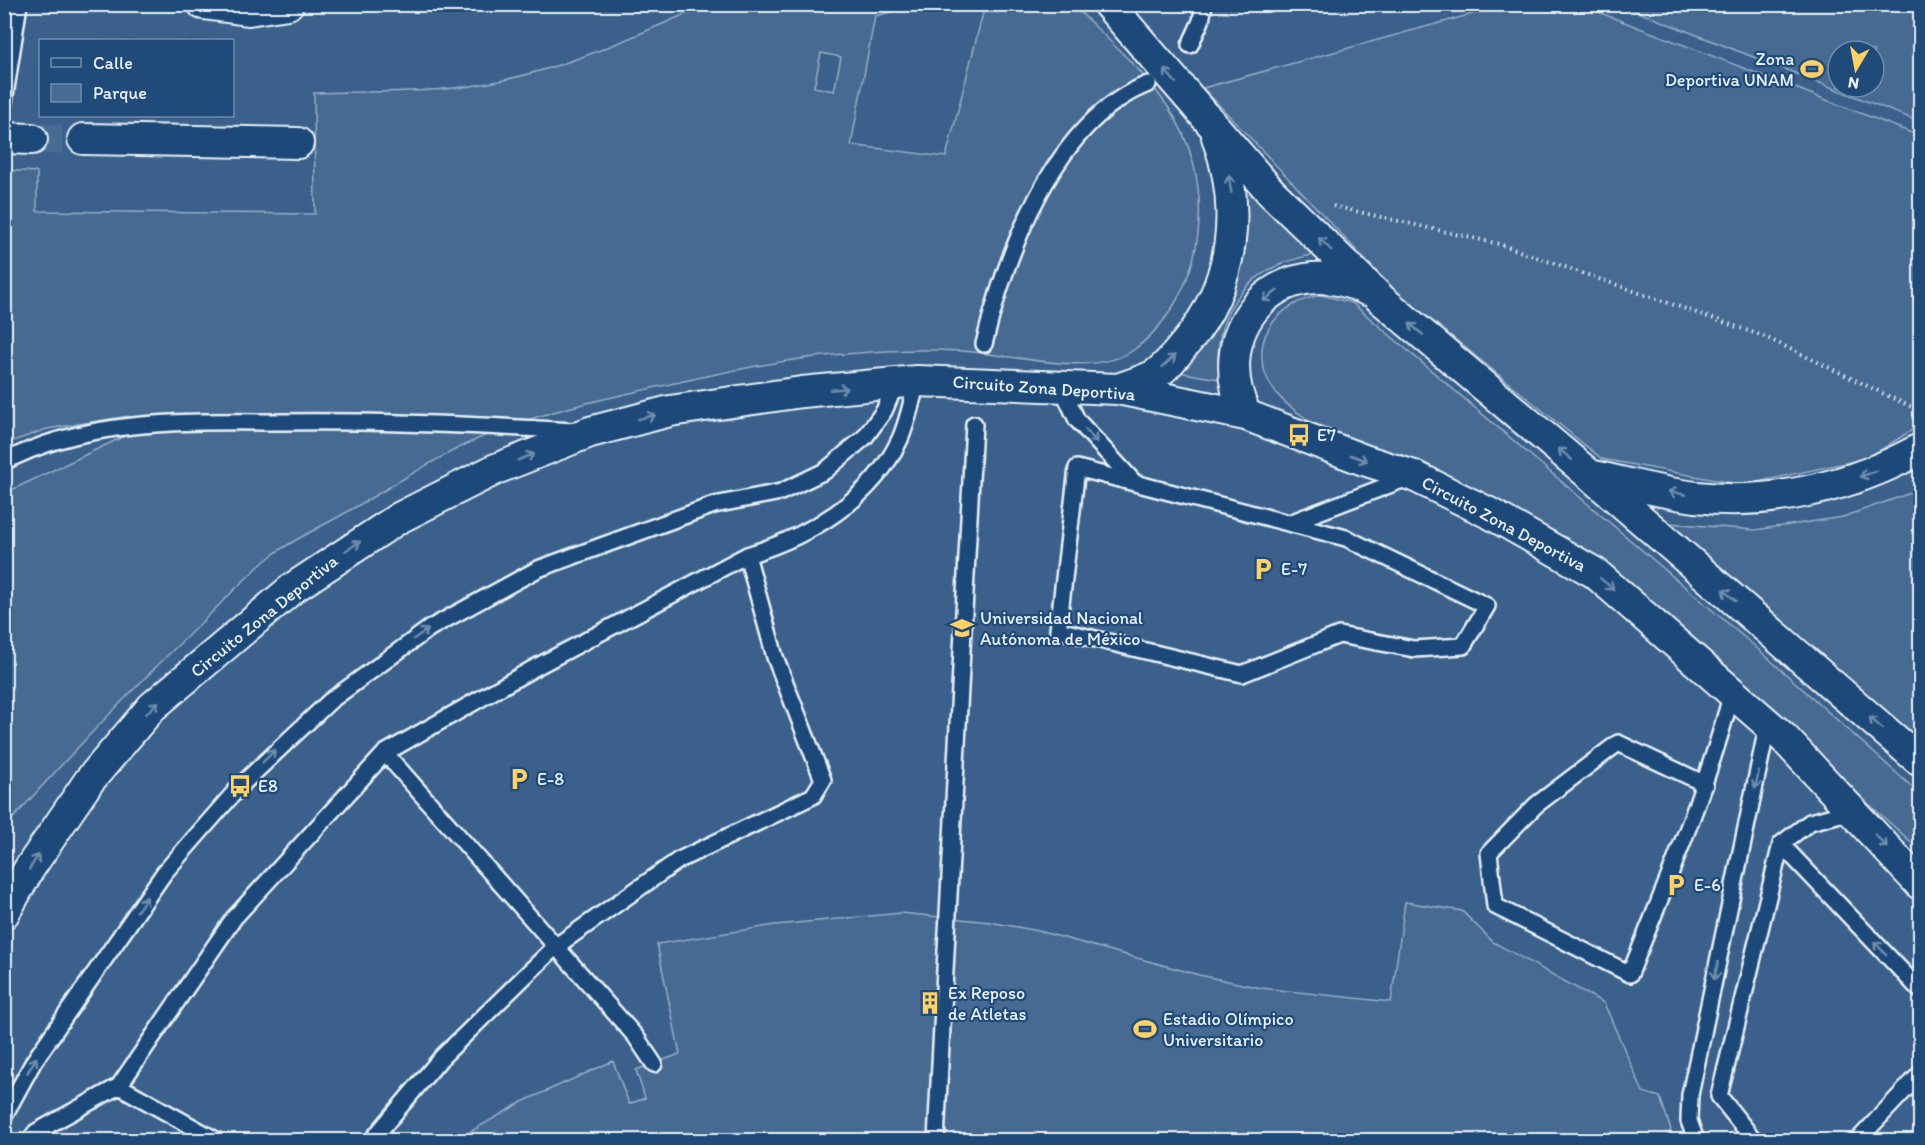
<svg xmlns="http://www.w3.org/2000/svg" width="1925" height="1145" viewBox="0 0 1925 1145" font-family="Itim,sans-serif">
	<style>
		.built { fill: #3a608b; fill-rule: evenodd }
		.green { fill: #476b93; stroke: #98aec6; stroke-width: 1.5; fill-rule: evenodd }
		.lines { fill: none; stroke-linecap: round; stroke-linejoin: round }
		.minor-tunnel { stroke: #476c94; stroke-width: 30; stroke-dasharray: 30 15; stroke-linecap: butt }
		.service-casing { stroke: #e8f1f8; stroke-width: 20 }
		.minor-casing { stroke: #e8f1f8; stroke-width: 34 }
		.path { stroke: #e8f1f8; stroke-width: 4; stroke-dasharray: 1.5 4.5; stroke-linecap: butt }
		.service { stroke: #1f4a7a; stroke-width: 15 }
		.minor { stroke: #1f4a7a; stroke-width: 30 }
		.oneway { stroke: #6f8dac }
		.labels { text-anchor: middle; stroke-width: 4.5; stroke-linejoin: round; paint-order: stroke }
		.poi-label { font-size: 18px; fill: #e8f1f8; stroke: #1f4a7a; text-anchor: start }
		.street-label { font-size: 18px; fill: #e8f1f8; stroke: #1f4a7a }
	</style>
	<rect width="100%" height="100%" fill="#2b5482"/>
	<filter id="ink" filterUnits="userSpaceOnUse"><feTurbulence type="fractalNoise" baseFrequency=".0167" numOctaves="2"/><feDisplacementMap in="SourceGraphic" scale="12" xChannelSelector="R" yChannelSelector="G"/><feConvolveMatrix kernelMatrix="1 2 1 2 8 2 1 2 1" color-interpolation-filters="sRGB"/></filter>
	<g filter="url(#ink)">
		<path class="built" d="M5,5H1920V1140H5ZM40,40H232V116H40ZM1838,51H1874V87H1838Z"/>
		<path class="green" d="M706,5H920L875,16L851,145L946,157L985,5H1073C1104,36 1140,67 1166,104C1219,178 1209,292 1135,349C1093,380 1010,353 960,351C926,349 892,350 858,353C793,357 729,371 666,385C607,398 549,410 494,432C444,452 398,483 352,509C326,525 295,538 271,556C247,575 225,600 203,621C135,686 71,753 9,823L5,832V493L129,434L128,416L47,429L5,444V170L37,172V211L315,214L314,93C370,91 427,94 483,84C562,71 634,36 706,5ZM821,53L841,57L834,91L814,87Z
			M1505,5H1580L1920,136V425L1868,458L1743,485L1602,459L1392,288L1203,88Z
			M1620,5H1920V122ZM1838,51H1874V87H1838Z
			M1245,179L1312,255C1247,267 1211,312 1219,379L1177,372C1238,317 1252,259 1245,179Z
			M1322,295L1352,303L1758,649L1920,794V850L1599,561L1321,429C1305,417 1285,406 1274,390C1243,346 1275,302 1322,295Z
			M1916,491L1920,565V739L1807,646L1668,523L1755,530L1843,517Z
			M1405,902L1462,911L1493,942L1604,1003L1643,1092L1660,1097L1671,1130L1664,1140H456L522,1102L613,1061L629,1104L645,1098L636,1070L680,1054L657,944L775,925L901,913L990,922L1039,931L1199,975L1261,988L1391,1002Z"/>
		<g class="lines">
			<path class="minor-tunnel" d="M32,139H83"/>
			<g class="service-casing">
				<path id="service" d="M1190,45L1201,21L1204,4
					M4,102L19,4
					M984,344C1006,254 1054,121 1148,84
					M1061,386L1077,420L1134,482
					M4,462C88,417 191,422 284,422C381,421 477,425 574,431
					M1077,468L1346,538L1487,606L1463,646L1414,649L1339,635L1242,674L1058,630Z
					M1292,522L1410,477
					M385,753L636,1037L654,1064
					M1705,784L1618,743L1536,805L1489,853L1495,906L1630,974C1667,881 1707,789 1732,692
					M1781,844L1920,990
					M4,1116L34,1061L164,873L240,786L330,701L430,628L538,569L714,505L781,492L825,471L865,437L884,411L896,383
					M30,1140L36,1132L119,1086
					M216,1140L119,1086L234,918L385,753L536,667L747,555C808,537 872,500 900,439C908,421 912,400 917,381
					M372,1140L442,1057L555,947L679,860L813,796L823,780L775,657L747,555
					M936,1140L974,424
					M1696,1140L1689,1121L1690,1095L1768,723
					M1754,1140L1719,1096L1781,844L1810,822L1852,811
					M1858,1140L1920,1074"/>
			</g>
			<g class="minor-casing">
				<path id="minor" d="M203,4L248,10L288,4
					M1108,4L1271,192L1382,300L1591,476L1920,761
					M4,138L32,139
					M83,139L298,143
					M1118,389C1130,385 1142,381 1153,376C1165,369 1176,355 1185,344C1235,285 1243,207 1217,137
					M1246,415C1204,330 1280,246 1367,290
					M1593,476C1627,483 1662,493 1696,497C1773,506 1853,486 1920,449
					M4,913L29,869L89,781L152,707L293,588L399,518L496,469L590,432L670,411L802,392L917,381L1118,389L1246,415L1364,460L1414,476L1491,514L1595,573L1784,738L1920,884"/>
			</g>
			<path class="path" d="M1333,206L1499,244L1763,336L1920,411"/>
			<use href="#service" class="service"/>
			<use href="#minor" class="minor"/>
		</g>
		<defs><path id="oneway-shaft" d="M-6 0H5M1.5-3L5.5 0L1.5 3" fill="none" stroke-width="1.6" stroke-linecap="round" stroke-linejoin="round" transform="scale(1.5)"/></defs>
		<g class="oneway">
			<use href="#oneway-shaft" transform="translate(1170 76) rotate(-131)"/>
			<use href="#oneway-shaft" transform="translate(1230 184) rotate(-99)"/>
			<use href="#oneway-shaft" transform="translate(1325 244) rotate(-136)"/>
			<use href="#oneway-shaft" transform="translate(1270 296) rotate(144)"/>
			<use href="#oneway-shaft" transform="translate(1416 329) rotate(-140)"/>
			<use href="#oneway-shaft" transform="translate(1169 361) rotate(-43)"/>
			<use href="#oneway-shaft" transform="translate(839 389) rotate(-5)"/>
			<use href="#oneway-shaft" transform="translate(647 417) rotate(-14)"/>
			<use href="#oneway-shaft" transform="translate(1091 436) rotate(49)"/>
			<use href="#oneway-shaft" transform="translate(1565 454) rotate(-140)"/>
			<use href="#oneway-shaft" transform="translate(526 457) rotate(-22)"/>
			<use href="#oneway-shaft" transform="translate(1359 458) rotate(20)"/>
			<use href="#oneway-shaft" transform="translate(1868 474) rotate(161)"/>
			<use href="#oneway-shaft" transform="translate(1677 493) rotate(-169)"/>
			<use href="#oneway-shaft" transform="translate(353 546) rotate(-32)"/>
			<use href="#oneway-shaft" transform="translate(1607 584) rotate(41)"/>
			<use href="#oneway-shaft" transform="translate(1729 595) rotate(-139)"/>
			<use href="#oneway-shaft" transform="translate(421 634) rotate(-34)"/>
			<use href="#oneway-shaft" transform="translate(152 708) rotate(-44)"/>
			<use href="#oneway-shaft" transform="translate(1876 723) rotate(-139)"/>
			<use href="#oneway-shaft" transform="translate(269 756) rotate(-45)"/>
			<use href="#oneway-shaft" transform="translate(1757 780) rotate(102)"/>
			<use href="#oneway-shaft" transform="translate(1881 841) rotate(47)"/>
			<use href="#oneway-shaft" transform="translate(34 862) rotate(-57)"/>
			<use href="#oneway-shaft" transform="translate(142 904) rotate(-55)"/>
			<use href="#oneway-shaft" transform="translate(1880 948) rotate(-134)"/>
			<use href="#oneway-shaft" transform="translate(1716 971) rotate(102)"/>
			<use href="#oneway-shaft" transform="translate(32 1065) rotate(-59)"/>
		</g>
	</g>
	<defs>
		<g id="stadium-bare" transform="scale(1.8)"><path d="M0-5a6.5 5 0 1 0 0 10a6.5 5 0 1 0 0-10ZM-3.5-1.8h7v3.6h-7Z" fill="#ffd166" stroke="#1f4a7a" stroke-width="2.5" paint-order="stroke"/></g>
		<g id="bus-bare" transform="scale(1.8)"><path d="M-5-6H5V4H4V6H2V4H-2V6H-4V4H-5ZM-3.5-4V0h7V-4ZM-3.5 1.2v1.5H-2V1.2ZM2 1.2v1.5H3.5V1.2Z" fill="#ffd166" stroke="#1f4a7a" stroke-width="2.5" paint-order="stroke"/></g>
		<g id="parking-bare" transform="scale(1.8)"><path d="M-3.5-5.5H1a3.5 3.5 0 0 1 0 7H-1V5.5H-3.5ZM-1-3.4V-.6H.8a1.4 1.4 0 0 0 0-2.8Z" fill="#ffd166" stroke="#1f4a7a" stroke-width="2.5" paint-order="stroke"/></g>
		<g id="university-bare" transform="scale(1.8)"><path d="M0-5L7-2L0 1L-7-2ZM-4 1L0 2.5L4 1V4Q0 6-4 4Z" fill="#ffd166" stroke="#1f4a7a" stroke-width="2.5" paint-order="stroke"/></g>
		<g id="building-bare" transform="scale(1.8)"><path d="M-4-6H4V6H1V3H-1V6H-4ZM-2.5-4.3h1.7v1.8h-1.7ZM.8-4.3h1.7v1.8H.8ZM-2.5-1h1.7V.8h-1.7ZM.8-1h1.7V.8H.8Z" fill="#ffd166" stroke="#1f4a7a" stroke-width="2.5" paint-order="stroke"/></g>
	</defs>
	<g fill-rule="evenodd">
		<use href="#stadium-bare" x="1812" y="69"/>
		<use href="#bus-bare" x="1299" y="435"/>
		<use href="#parking-bare" x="1263" y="569"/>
		<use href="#university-bare" x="962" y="628"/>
		<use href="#parking-bare" x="519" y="779"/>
		<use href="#bus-bare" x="240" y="786"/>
		<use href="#parking-bare" x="1676" y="885"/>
		<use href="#building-bare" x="930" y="1003"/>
		<use href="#stadium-bare" x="1145" y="1029"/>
	</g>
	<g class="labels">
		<g class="poi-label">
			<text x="1794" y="65" text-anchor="end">Zona<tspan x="1794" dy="21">Deportiva UNAM</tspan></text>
			<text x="1317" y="441">E7</text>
			<text x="1281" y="575">E-7</text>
			<text x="980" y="624">Universidad Nacional<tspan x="980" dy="21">Autónoma de México</tspan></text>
			<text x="537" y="785">E-8</text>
			<text x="258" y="792">E8</text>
			<text x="1694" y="891">E-6</text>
			<text x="948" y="999">Ex Reposo<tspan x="948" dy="21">de Atletas</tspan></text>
			<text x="1163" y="1025">Estadio Olímpico<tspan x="1163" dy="21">Universitario</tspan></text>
		</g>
		<g class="street-label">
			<text transform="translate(1044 388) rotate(4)" y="6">Circuito Zona Deportiva</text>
			<text transform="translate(1504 524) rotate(28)" y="6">Circuito Zona Deportiva</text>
			<text transform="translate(264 616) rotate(-39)" y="6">Circuito Zona Deportiva</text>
		</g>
	</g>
	<rect width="1925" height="1145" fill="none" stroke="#1f4a7a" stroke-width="24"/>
	<rect x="12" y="12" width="1901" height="1121" fill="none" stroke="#e8f1f8" stroke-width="2" filter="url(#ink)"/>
	<rect x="39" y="39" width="195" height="78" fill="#1f4a7a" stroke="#6f8dac" stroke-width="1.5"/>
	<rect x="51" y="58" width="30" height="9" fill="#1f4a7a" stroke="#6f8dac" stroke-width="1.5"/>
	<text x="93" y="69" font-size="18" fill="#e8f1f8">Calle</text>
	<rect x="51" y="84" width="30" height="18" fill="#476b93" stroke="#6f8dac" stroke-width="1.5"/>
	<text x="93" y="99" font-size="18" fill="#e8f1f8">Parque</text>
	<g transform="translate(1856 69) rotate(190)"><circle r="28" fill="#1f4a7a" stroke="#6f8dac" stroke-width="1.5"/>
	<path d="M0-4.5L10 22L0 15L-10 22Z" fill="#ffd166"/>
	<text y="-9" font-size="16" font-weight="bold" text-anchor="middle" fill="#e8f1f8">N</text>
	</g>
</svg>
